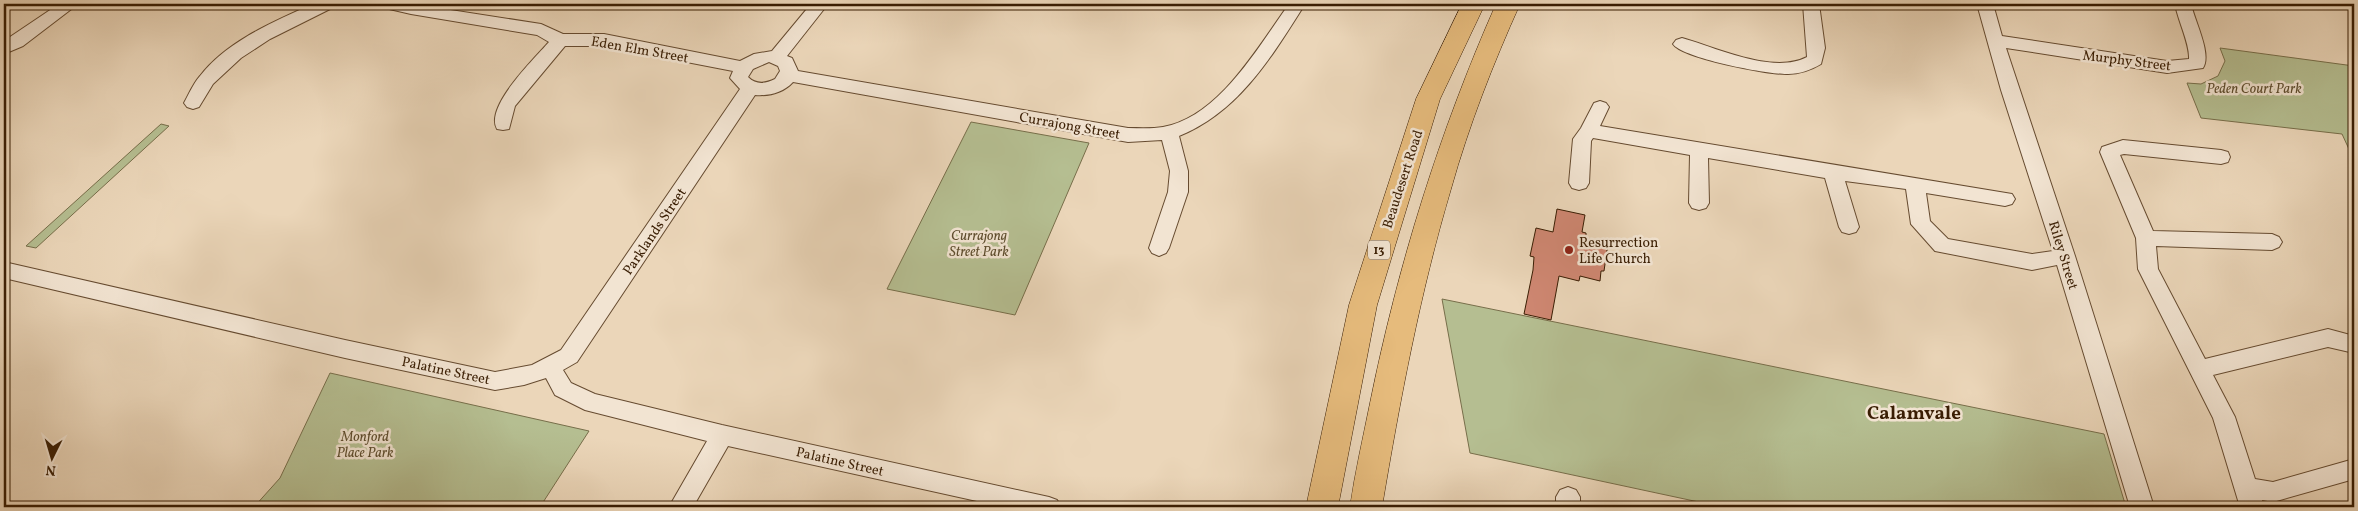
<svg xmlns="http://www.w3.org/2000/svg" width="2358" height="511" viewBox="0 0 2358 511" font-family="Vollkorn,serif">
	<style>
		.green { fill: #b5be91; stroke: #776e4a }
		.building { fill: #cf8772; stroke: #391d03 }
		.lines { fill: none; stroke-linecap: round; stroke-linejoin: round }
		.minor-casing { stroke: #664b30; stroke-width: 2 }
		.highway-casing { stroke: #391d03; stroke-width: 1 }
		.minor { fill: #f2e4d2; fill-rule: evenodd }
		.highway { fill: #e6bb7c; fill-rule: evenodd }
		.poi-dot { fill: #8f2418; stroke: #f2e4d2; stroke-width: 2 }
		.labels { text-anchor: middle; stroke-width: 5; stroke-linejoin: round; paint-order: stroke }
		.shield { fill: #f2e4d2; stroke: #705941; stroke-width: 1 }
		.shield-label { font-size: 12px; font-weight: bold; fill: #391d03 }
		.street-label { font-size: 14px; fill: #391d03; stroke: #f2e4d2 }
		.park-label { font-size: 14px; font-style: italic; fill: #5e4d2e; stroke: #f2e4d2 }
		.poi-label { font-size: 14px; fill: #391d03; stroke: #f2e4d2; text-anchor: start }
		.district-label { font-size: 19px; font-weight: bold; fill: #391d03; stroke: #f2e4d2 }
	</style>
	<rect width="100%" height="100%" fill="#ebd6b9"/>
	<filter id="stains"><feTurbulence type="fractalNoise" baseFrequency=".004" numOctaves="4"/><feColorMatrix values="0 0 0 0 .2 0 0 0 0 .09 0 0 0 0 .02 0 0 0 .5 -.17"/></filter>
	<radialGradient id="worn" r=".72"><stop offset=".6" stop-color="#630" stop-opacity="0"/><stop offset="1" stop-color="#630" stop-opacity=".3"/></radialGradient>
	<path class="green" d="M2220,48L2354,66V160L2342,134L2201,118L2187,83L2201,84L2218,76L2225,61Z
		M971,122L1089,143L1015,315L887,289Z
		M161,124L169,126L36,248L26,246Z
		M1442,299L2104,434L2126,507H1722L1470,453Z
		M330,373L589,431L540,507H254L280,478Z"/>
	<path class="building" d="M1557,209L1585,215L1582,232L1586,233V238L1608,243L1604,271H1601L1600,281L1580,276L1579,281L1559,276L1551,320L1524,314L1533,270L1534,257L1530,256L1536,228L1553,232Z"/>
	<g class="lines">
		<g class="minor-casing">
			<path id="minor" d="M59,4H78L23,46L4,54V41Z
				M313,4H334L332,8L270,39L241,58L213,84L199,107L193,109L187,107L184,103C189,94 193,84 200,76C227,41 273,22 313,4Z
				M383,4H412L541,24L563,34H604L740,61L754,54L772,51L811,4H828L787,56L792,58L798,71L1128,128C1139,128 1151,129 1163,127C1219,117 1258,47 1289,4H1305C1272,56 1239,112 1179,136L1188,171V192L1169,248L1166,253L1159,256L1152,253L1149,248L1168,192L1170,171L1162,140L1128,142L793,82C783,93 769,96 755,95L577,362L563,370L571,383L595,394L722,425L1049,497L1057,500L1061,507H1004L728,446L693,507H669L707,441L585,410L555,395L546,378L524,385L495,390L345,358L4,278V262L345,340L495,372L532,365L561,350L740,89L730,78L733,71L604,46H565L515,106L509,129L503,130L497,129C484,107 535,58 549,42L537,35L411,14L385,8ZM769,62L778,66L780,71L775,79C765,84 756,85 748,77L753,69Z
				M1803,4H1819L1825,48L1821,64C1811,70 1800,74 1788,74C1769,75 1682,58 1673,44L1676,40L1682,38C1715,47 1773,75 1807,57Z
				M1977,4H1993L2002,36L2167,61L2189,59C2190,44 2178,21 2175,4H2191C2195,22 2212,54 2203,68L2167,73L2006,48L2075,256L2154,507H2130L2057,265L2032,270L1935,251L1911,224L1906,189L1845,181L1859,227L1856,232L1849,234L1842,232L1839,227L1825,178L1708,158L1709,203L1706,208L1699,210L1692,208L1689,203L1690,155L1593,138L1591,141L1589,183L1586,188L1579,190L1572,188L1569,183L1573,139L1581,128L1594,103L1600,101L1606,103L1609,107L1600,126L2012,194L2015,199L2012,204L2005,206L1926,193L1930,221L1948,239L2032,254L2053,251L2001,90Z
				M2123,140L2221,150L2228,152L2230,157L2228,162L2221,164L2124,154L2120,155L2153,231L2272,234L2279,237L2282,242L2279,247L2272,250L2156,246L2158,269L2205,359L2328,329L2354,336V353L2328,347L2213,375L2235,417L2255,479L2273,482L2354,459V479L2273,502L2262,500L2264,507H2240L2213,418L2138,269L2136,238L2100,152L2102,147Z
				M1568,487L1576,490L1580,497V507H1556V497L1560,490Z"/>
		</g>
		<g class="highway-casing">
			<path id="highway" d="M1462,4H1485L1440,99L1377,305L1338,507H1306L1349,305L1416,99Z
				M1496,4H1520C1493,64 1469,125 1451,189C1420,293 1400,400 1382,507H1350C1355,472 1363,438 1370,403C1398,265 1439,133 1496,4Z"/>
		</g>
		<use href="#minor" class="minor"/>
		<use href="#highway" class="highway"/>
	</g>
	<circle class="poi-dot" cx="1569" cy="250" r="5"/>
	<g class="labels">
		<rect class="shield" x="1368" y="240.5" width="22" height="19" rx="4"/>
		<g class="shield-label">
			<text x="1379" y="254">13</text>
		</g>
		<g class="street-label">
			<text transform="translate(640 49) rotate(10)" y="5">Eden Elm Street</text>
			<text transform="translate(2127 60) rotate(7)" y="5">Murphy Street</text>
			<text transform="translate(1070 125) rotate(10)" y="5">Currajong Street</text>
			<text transform="translate(1402 179) rotate(-72)" y="5">Beaudesert Road</text>
			<text transform="translate(654 231) rotate(-56)" y="5">Parklands Street</text>
			<text transform="translate(2064 255) rotate(73)" y="5">Riley Street</text>
			<text transform="translate(446 370) rotate(12)" y="5">Palatine Street</text>
			<text transform="translate(840 461) rotate(13)" y="5">Palatine Street</text>
		</g>
		<g class="park-label">
			<text x="2254" y="93">Peden Court Park</text>
			<text x="979" y="240">Currajong<tspan x="979" dy="16">Street Park</tspan></text>
			<text x="365" y="441">Monford<tspan x="365" dy="16">Place Park</tspan></text>
		</g>
		<g class="poi-label">
			<text x="1579" y="247">Resurrection<tspan x="1579" dy="16">Life Church</tspan></text>
		</g>
		<g class="district-label">
			<text x="1914" y="419">Calamvale</text>
		</g>
	</g>
	<rect width="2358" height="511" fill="none" stroke="#ebd6b9" stroke-width="20"/>
	<rect x="5" y="5" width="2348" height="501" fill="none" stroke="#391d03" stroke-width="2.5"/>
	<rect x="10" y="10" width="2338" height="491" fill="none" stroke="#391d03"/>
	<g transform="translate(52 458) rotate(185)" stroke="#f2e4d2" stroke-width="4" paint-order="stroke">
	<path d="M0-4L9 19L0 12L-9 19Z" fill="#391d03"/>
	<text y="-8" font-size="14" font-weight="bold" text-anchor="middle" fill="#391d03">N</text>
	</g>
	<rect width="100%" height="100%" filter="url(#stains)"/>
	<rect width="100%" height="100%" fill="url(#worn)"/>
</svg>
